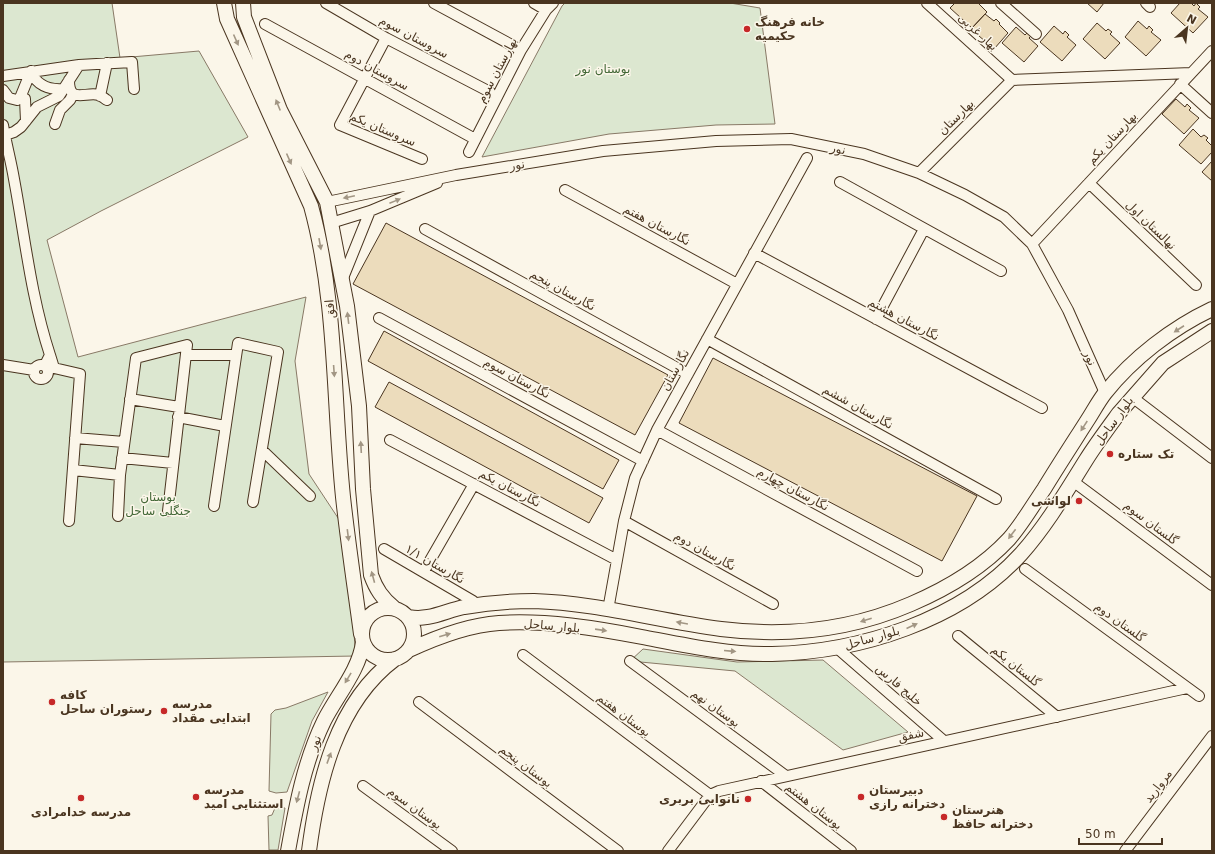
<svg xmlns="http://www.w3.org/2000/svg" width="1215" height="854" viewBox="0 0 1215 854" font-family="'DejaVu Sans','Noto Sans Arabic',sans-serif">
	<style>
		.green { fill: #dce7d0; stroke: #887966 }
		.building { fill: #ecdcbc; stroke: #4a3520 }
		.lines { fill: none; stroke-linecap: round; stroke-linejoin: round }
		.street-casing { stroke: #4a3520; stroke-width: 12 }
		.secondary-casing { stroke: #4a3520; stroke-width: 16 }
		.street { stroke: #fbf6e9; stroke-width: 10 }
		.secondary { stroke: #fbf6e9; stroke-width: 14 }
		.oneway { fill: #a29684 }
		.poi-dot { fill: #c62828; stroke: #fbf6e9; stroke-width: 1.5 }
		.labels { text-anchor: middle; stroke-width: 3; stroke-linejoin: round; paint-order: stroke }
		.poi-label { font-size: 12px; font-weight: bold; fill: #4a3520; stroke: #fbf6e9; text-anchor: start }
		.street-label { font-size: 12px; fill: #4a3520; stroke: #fbf6e9 }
		.park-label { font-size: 12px; fill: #436837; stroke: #fbf6e9 }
	</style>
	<rect width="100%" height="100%" fill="#fbf6e9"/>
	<path class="green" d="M3,3H112L120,58L199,51L248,137L101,211L47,240L78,357L306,297L295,361L309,474L344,527L356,656L3,662Z
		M565,3H730L760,8L775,124L716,125L609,134L482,157L562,6Z
		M643,649L737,662L823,660L908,732L843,750L735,671L630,661Z
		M328,692L312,721L287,792L276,793L269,791L271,714L275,710L286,708Z
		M275,808H285L278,850H269L268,816L272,815Z"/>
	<path class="building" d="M955,3H978L987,12L972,28L950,8Z
		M1087,3H1104L1097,12Z
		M1180,3H1191L1194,6L1196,3L1200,7L1198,9L1208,17L1193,33L1171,13Z
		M985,14L994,21L996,19L1000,23L999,24L1008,33L994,49L971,29Z
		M1138,21L1147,29L1149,26L1153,30L1151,32L1161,40L1146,56L1125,37Z
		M1097,23L1106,31L1108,29L1112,32L1110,34L1120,43L1105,59L1083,39Z
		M1054,26L1063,34L1065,31L1069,35L1067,37L1076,45L1062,61L1040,42Z
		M1016,27L1025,35L1027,33L1031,36L1029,38L1038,46L1024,62L1002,43Z
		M1176,99L1185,107L1187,104L1191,108L1189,110L1199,118L1184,134L1162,114Z
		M1193,129L1201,137L1204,135L1208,138L1206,140L1212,146V152L1201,164L1179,145Z
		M1212,161V181L1202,172Z
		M386,223L668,375L635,435L353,284Z
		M384,331L619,460L603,489L368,361Z
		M713,358L977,496L942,561L679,423Z
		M389,382L603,498L589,523L375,407Z"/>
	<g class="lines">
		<g class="street-casing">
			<path id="street" d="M326,3L386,38L490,92
				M434,3L521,50
				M534,3L546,10
				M927,3L1012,80
				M1001,3L1036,34
				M1146,3L1150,7
				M265,24L475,139
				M386,38L340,125L422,159
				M31,71C36,85 49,90 63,89
				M3,76L79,65L132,62L134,89
				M69,80C69,105 86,91 99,95C102,96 105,99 107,100
				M1012,80L1191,73
				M1180,84L1212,113
				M3,90L9,98L17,100L20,98L31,71
				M100,96L107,63
				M20,98L25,99L26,121
				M55,124L60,110L70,100L73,94
				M3,125C6,143 11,161 14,179C25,238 31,297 50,355L45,365
				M5,135L14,132L21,127L37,107L59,96L79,65
				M469,152L521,50L546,10L553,3
				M919,173L1012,80
				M840,182L1001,271
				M1089,183L1196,285
				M565,190L737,284
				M327,202L456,175L603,151L716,141L791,139L864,154L919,173L965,195L1004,217L1032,244L1068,310L1105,393
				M331,223L370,211L437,183
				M425,229L688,374
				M1032,244L1212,51
				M754,253L1042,408
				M343,278L370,211
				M379,318L643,461
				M876,319L924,229
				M707,339L996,499
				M50,355L54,368L80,374L69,521
				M186,355H236
				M34 372a7 7 0 1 1 14 0a7 7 0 1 1-14 0Z
				M3,365L34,370
				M1132,397L1212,458
				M130,399L179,407
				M178,417L225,426
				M657,430L917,571
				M75,438L124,442
				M390,440L617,560
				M262,450L310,496
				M122,458L173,463
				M73,470L120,475
				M1074,482L1212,585
				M214,506L238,343L278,352L253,502
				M118,516L120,475L136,358L187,345L168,511
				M624,521L773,604
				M384,549L473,601
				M1025,569L1199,696
				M424,571L474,484
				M608,610L624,521L635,478L657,430L807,158
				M958,636L1057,717
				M837,648L944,741
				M523,655L710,795
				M630,661L786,776
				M419,702L618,851
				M761,781L851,851
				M363,786L452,851
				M668,851L710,795L719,791L1187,688
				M1125,851L1212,736"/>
		</g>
		<g class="secondary-casing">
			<path id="secondary" d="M224,3L227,19L311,206C337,301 333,399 343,497C348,543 355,589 361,634
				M243,3L244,17L280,110L327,202L331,223L347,306L359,406L363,489L371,575C376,589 382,598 394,608
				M362 634a26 26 0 1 1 52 0a26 26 0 1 1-52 0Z
				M409,617C428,621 445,611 464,607C487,603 510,601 534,601C597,603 659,621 721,629C786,637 851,630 911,604C946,589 982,568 1009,539C1022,524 1033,505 1044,489C1058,466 1073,443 1087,421C1093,412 1098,402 1105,393C1133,358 1172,328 1212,309
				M409,650C437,637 468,625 499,623C546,620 596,628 642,637C684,645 729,655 772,654C859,652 960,621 1021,554C1046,526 1066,492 1086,460C1096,444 1108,428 1119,413L1163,363L1212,331
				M288,851C296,807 304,762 324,721C336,697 360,669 363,642
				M309,851C318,782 336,703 395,659"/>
		</g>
		<use href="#street" class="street"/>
		<use href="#secondary" class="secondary"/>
	</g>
	<defs><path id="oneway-solid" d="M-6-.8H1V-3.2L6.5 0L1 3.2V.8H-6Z"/></defs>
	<g class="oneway">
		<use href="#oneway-solid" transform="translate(236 40) rotate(66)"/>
		<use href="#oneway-solid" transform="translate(278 105) rotate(-112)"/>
		<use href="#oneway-solid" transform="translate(289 159) rotate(66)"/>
		<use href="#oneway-solid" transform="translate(349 197) rotate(168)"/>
		<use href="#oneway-solid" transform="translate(395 201) rotate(-22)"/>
		<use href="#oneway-solid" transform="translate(320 244) rotate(80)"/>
		<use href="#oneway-solid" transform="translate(348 318) rotate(-97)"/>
		<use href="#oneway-solid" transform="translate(1179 329) rotate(147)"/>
		<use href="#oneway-solid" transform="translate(334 371) rotate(86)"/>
		<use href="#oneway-solid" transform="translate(1084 426) rotate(123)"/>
		<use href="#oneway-solid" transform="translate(361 447) rotate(-93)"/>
		<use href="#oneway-solid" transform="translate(1012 534) rotate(127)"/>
		<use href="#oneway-solid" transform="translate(348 535) rotate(83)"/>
		<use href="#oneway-solid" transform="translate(373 577) rotate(-105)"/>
		<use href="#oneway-solid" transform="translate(866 620) rotate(162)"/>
		<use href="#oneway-solid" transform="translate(682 623) rotate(-170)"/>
		<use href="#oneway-solid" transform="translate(912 626) rotate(-24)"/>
		<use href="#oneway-solid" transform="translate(601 630) rotate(8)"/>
		<use href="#oneway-solid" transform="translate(445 635) rotate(-16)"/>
		<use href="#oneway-solid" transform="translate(730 651) rotate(5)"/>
		<use href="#oneway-solid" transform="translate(348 678) rotate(121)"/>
		<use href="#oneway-solid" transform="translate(329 758) rotate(-70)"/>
		<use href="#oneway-solid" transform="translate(298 797) rotate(105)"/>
	</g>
	<g class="poi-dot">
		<circle cx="747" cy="29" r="4"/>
		<circle cx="1110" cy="454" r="4"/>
		<circle cx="1079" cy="501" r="4"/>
		<circle cx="52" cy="702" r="4"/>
		<circle cx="164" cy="711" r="4"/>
		<circle cx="196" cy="797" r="4"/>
		<circle cx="861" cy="797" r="4"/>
		<circle cx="81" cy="798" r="4"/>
		<circle cx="748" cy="799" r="4"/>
		<circle cx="944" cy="817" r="4"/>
	</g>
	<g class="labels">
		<g class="poi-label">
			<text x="755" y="26">خانه فرهنگ<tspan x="755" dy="14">حکیمیه</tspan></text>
			<text x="1118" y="458">تک ستاره</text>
			<text x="1071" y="505" text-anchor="end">لواشی</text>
			<text x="60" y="699">کافه<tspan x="60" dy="14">رستوران ساحل</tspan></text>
			<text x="172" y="708">مدرسه<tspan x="172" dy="14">ابتدایی مقداد</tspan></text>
			<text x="204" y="794">مدرسه<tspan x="204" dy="14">استثنایی امید</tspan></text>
			<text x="869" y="794">دبیرستان<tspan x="869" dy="14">دخترانه رازی</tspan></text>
			<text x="740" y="803" text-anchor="end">نانوایی بربری</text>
			<text x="952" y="814">هنرستان<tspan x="952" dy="14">دخترانه حافظ</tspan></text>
			<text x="81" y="816" text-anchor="middle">مدرسه خدامرادی</text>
		</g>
		<g class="street-label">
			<text transform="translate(978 32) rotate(42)" y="4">بهار غربی</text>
			<text transform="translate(414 37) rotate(28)" y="4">سروستان سوم</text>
			<text transform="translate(377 70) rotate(29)" y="4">سروستان دوم</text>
			<text transform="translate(497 70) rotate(-62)" y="4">بهارستان سوم</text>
			<text transform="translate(956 117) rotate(-45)" y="4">بهارستان</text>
			<text transform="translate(383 129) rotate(23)" y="4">سروستان یکم</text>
			<text transform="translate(1112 138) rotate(-47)" y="4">بهارستان یکم</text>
			<text transform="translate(838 149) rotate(12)" y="4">نور</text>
			<text transform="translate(517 165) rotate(-9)" y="4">نور</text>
			<text transform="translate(657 225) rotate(28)" y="4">نگارستان هفتم</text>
			<text transform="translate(1151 225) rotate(44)" y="4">نهالستان اول</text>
			<text transform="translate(563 290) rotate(29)" y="4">نگارستان پنجم</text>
			<text transform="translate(330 309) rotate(-94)" y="4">افق</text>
			<text transform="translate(904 319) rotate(28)" y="4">نگارستان هشتم</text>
			<text transform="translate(1090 358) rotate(66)" y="4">نور</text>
			<text transform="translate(675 370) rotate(-61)" y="4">نگارستان</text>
			<text transform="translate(517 378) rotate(28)" y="4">نگارستان سوم</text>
			<text transform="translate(858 407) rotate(29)" y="4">نگارستان ششم</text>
			<text transform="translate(1114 421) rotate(-54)" y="4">بلوار ساحل</text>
			<text transform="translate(510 488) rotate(28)" y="4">نگارستان یکم</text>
			<text transform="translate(793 489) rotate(28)" y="4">نگارستان چهارم</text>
			<text transform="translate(1151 523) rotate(37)" y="4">گلستان سوم</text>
			<text transform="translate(705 551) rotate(29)" y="4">نگارستان دوم</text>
			<text transform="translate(435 564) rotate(30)" y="4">نگارستان ۱/۱</text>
			<text transform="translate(1120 622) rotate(36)" y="4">گلستان دوم</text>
			<text transform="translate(552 626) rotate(5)" y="4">بلوار ساحل</text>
			<text transform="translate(872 638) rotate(-16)" y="4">بلوار ساحل</text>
			<text transform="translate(1016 666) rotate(39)" y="4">گلستان یکم</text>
			<text transform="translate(899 685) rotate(41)" y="4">خلیج فارس</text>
			<text transform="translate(716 708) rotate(36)" y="4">بوستان نهم</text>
			<text transform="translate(624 715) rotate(37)" y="4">بوستان هفتم</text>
			<text transform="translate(911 735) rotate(-12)" y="4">شفق</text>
			<text transform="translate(315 743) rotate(-68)" y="4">نور</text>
			<text transform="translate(526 766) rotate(37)" y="4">بوستان پنجم</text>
			<text transform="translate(1158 786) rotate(-53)" y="4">مروارید</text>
			<text transform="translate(814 806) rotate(38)" y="4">بوستان هشتم</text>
			<text transform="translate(415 808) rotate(36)" y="4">بوستان سوم</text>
		</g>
		<g class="park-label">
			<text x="603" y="73">بوستان نور</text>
			<text x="158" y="501">بوستان<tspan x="158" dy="14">جنگلی ساحل</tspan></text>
		</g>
	</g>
	<rect width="1215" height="854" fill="none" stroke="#4a3520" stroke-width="8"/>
	<g transform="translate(1187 28) rotate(28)" stroke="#fbf6e9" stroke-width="3" paint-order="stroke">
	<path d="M0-3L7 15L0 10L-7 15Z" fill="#4a3520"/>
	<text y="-6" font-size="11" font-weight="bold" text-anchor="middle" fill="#4a3520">N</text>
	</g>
	<path d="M1079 838v6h83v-6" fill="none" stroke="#4a3520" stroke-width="2"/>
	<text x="1085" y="838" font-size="12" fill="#4a3520" stroke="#fbf6e9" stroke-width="3" paint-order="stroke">50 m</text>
</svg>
